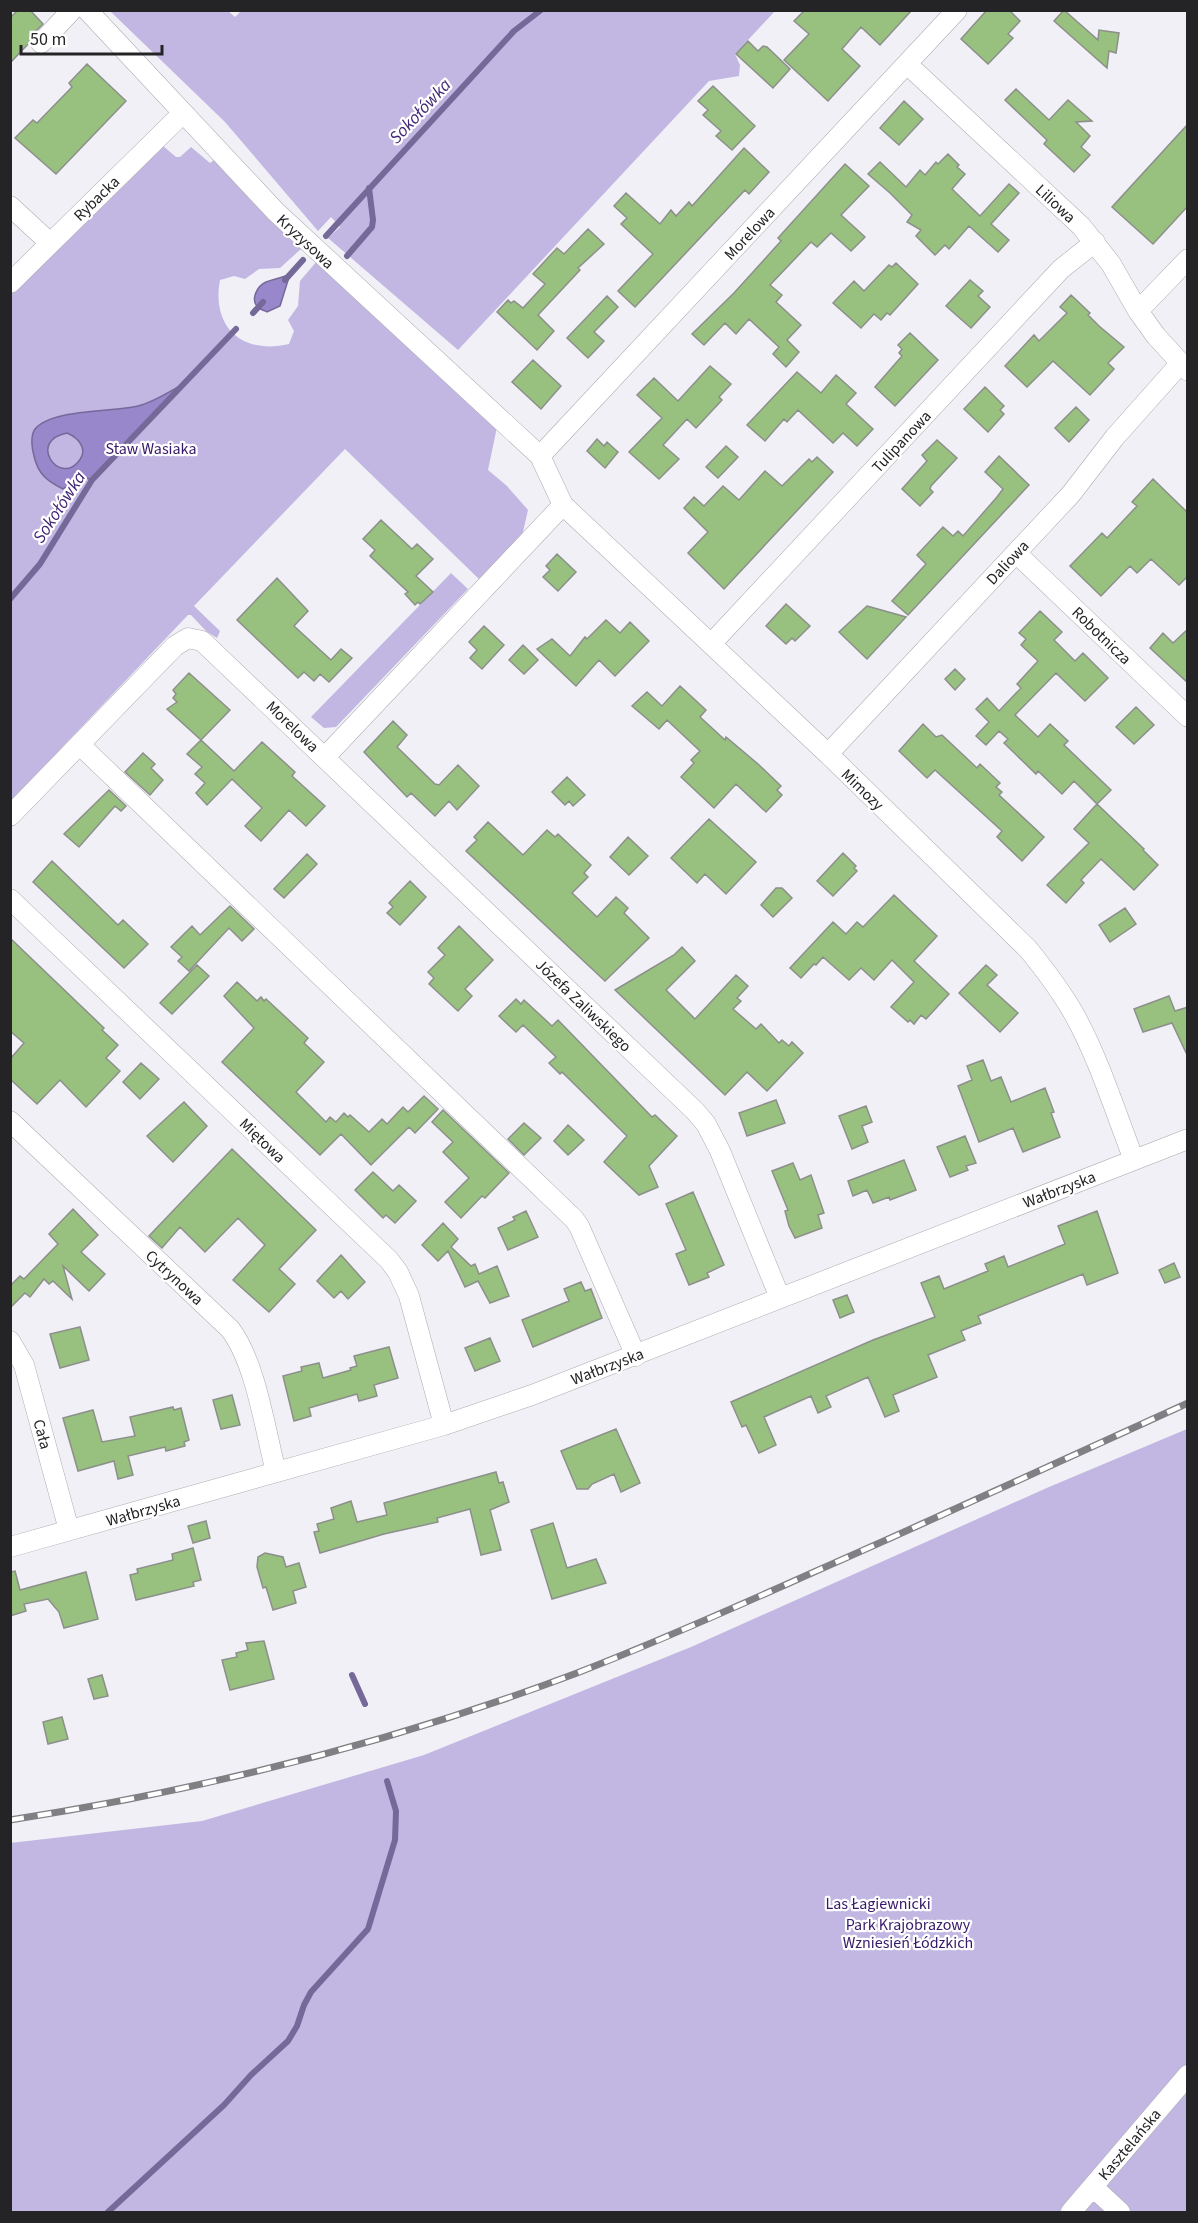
<svg xmlns="http://www.w3.org/2000/svg" width="1198" height="2223" viewBox="0 0 1198 2223" font-family="'Source Sans 3',sans-serif">
	<style>
		.green { fill: #c1b7e2 }
		.water { fill: #9887ca; stroke: #756999; stroke-width: 1.5; fill-rule: evenodd }
		.lines { fill: none; stroke-linecap: round; stroke-linejoin: round }
		.stream { stroke: #756999; stroke-width: 6 }
		.building { fill: #98c17f; stroke: #8c8f8a; stroke-width: 1.5 }
		.minor-casing { stroke: #acabb1; stroke-width: 21 }
		.minor { stroke: #fff; stroke-width: 20 }
		.rail-casing { stroke: #807f83; stroke-width: 7 }
		.rail { stroke: #fff; stroke-width: 4.5; stroke-dasharray: 14; stroke-linecap: butt }
		.labels { text-anchor: middle; stroke-width: 4.5; stroke-linejoin: round; paint-order: stroke }
		.street-label { font-size: 16px; fill: #242426; stroke: #fff }
		.park-label { font-size: 16px; fill: #371969; stroke: #fff }
		.water-label { font-size: 18px; font-style: italic; fill: #422676; stroke: #fff }
	</style>
	<rect width="100%" height="100%" fill="#f1f0f6"/>
	<path class="green" d="M242,10H539L541,13L544,10L775,11L735,54L740,65L739,76L709,81L458,350L328,238L340,227L331,217L318,231L225,122L110,11H228L235,17Z
		M162,145L176,157H180L191,147L210,163L214,160L302,248L280,268L259,269L245,279L234,276L220,280C211,328 243,355 289,344L294,331L288,320L298,306L300,281L317,261L497,427L488,470L507,486L528,510L522,536L481,581L345,449L194,606L220,631L217,638L207,632L191,615H188L11,801V294Z
		M451,573L468,589L336,727L324,728L311,717Z
		M1187,1429V2212H11L10,1843L202,1821L424,1755L691,1647L1049,1487Z"/>
	<path class="water" d="M290,274L280,306L267,312C264,310 260,310 258,307C250,300 257,286 266,282C274,279 282,278 290,274Z
		M183,384L92,480L84,477L63,489C47,481 38,474 34,456C32,449 30,436 35,429C51,409 112,412 138,406C154,402 169,392 183,384ZM67,433C79,438 89,450 78,462C59,485 27,441 67,433Z"/>
	<g class="lines">
		<path class="stream" d="M326,236L514,31L541,10
			M347,256L372,227L373,220L369,188
			M285,280L303,260
			M253,313L263,302
			M10,599L40,564L92,480L236,329
			M352,1675L365,1704
			M108,2212L224,2105L251,2075L288,2041L297,2026L304,2005L311,1992L368,1929L395,1840L396,1811L387,1781"/>
	</g>
	<path class="building" d="M18,10H30L43,24L32,35L29,43L10,63V18Z
		M805,10H912L880,45L861,27L842,49L860,66L828,101L784,60L809,34L794,21Z
		M987,10H1009L1020,21L1008,34L1013,38L988,64L961,39Z
		M1064,10L1098,40L1099,30L1119,33L1116,53L1109,51L1107,68L1054,21Z
		M748,41L758,51L763,46L767,47L790,69L773,88L736,54Z
		M87,64L126,101L56,174L15,138L33,120L37,123L72,87L69,83Z
		M713,86L755,126L732,150L716,136L721,131L703,115L708,110L698,101Z
		M1016,89L1049,120L1068,100L1092,121L1076,122L1090,136L1081,147L1090,155L1074,172L1044,144L1047,140L1005,100Z
		M904,101L923,119L899,145L880,128Z
		M1188,124V206L1153,244L1112,207Z
		M744,148L769,172L749,194L745,190L635,307L618,291L653,254L621,224L627,218L614,206L626,193L660,224L671,210L676,216L689,202L692,206Z
		M948,154L959,165L957,167L965,174L952,189L980,216L1009,184L1019,193L991,224L1009,240L998,252L969,226L949,249L945,245L935,255L916,236L921,230L907,222L912,215L890,193L868,174L880,162L906,187L920,170L925,175L936,162L938,164Z
		M845,164L869,186L841,215L865,237L851,251L831,233L817,247L811,242L770,285L782,295L776,302L801,325L787,340L799,352L786,367L773,354L779,347L749,319L736,334L725,323L704,345L692,334L734,293L781,241L778,238Z
		M588,229L604,244L578,268L580,270L538,315L554,331L537,350L497,312L508,300L511,303L514,301L523,308L545,284L533,274L557,248L564,254Z
		M896,263L918,284L890,315L887,313L881,320L874,314L861,328L833,303L854,281L864,291L889,265L892,267Z
		M970,280L983,291L978,296L990,307L971,328L946,306Z
		M1071,295L1090,313L1088,315L1099,326L1124,347L1108,363L1114,369L1090,395L1053,361L1027,387L1005,366L1034,335L1039,341L1067,313L1060,307Z
		M607,296L618,307L594,332L604,341L588,358L567,338Z
		M910,333L938,360L895,406L875,387L902,356L899,353L902,349L898,345Z
		M533,360L561,386L541,409L512,382Z
		M710,366L731,384L719,397L722,400L696,428L687,419L663,445L679,459L659,479L629,452L662,418L637,395L654,378L678,401Z
		M797,372L821,393L836,375L856,393L846,404L873,429L857,446L843,433L833,443L798,410L787,422L784,419L765,441L747,425Z
		M985,387L1004,406L1000,410L1004,414L988,432L964,409Z
		M1076,407L1089,420L1069,442L1055,428Z
		M597,439L604,446L607,442L618,452L605,468L587,451Z
		M937,440L957,458L931,486L930,489L933,492L920,506L902,489L927,461L922,455Z
		M726,446L738,457L718,478L706,467Z
		M999,456L1029,485L908,615L892,601L926,564L917,555L943,527L953,536L958,531L963,536L997,497L1003,489L985,472Z
		M817,457L833,472L724,589L688,553L708,532L684,508L694,497L704,506L723,486L739,500L765,471L782,486L809,459L812,462Z
		M1153,479L1188,513V576L1179,585L1151,559L1137,573L1130,566L1101,596L1070,566L1102,533L1107,538L1137,506L1132,502Z
		M381,520L412,549L417,544L433,559L416,576L433,592L420,604L418,602L415,605L405,594L408,592L370,556L375,550L363,539Z
		M557,554L576,572L558,591L543,577L550,570L546,566Z
		M277,578L308,611L294,626L331,660L341,649L352,658L329,682L320,674L314,681L304,672L298,678L237,620Z
		M786,604L810,626L795,641L792,638L786,644L766,626Z
		M867,606L906,617L867,659L839,632Z
		M1040,611L1062,632L1054,640L1075,661L1083,653L1108,678L1085,701L1056,673L1015,715L1038,737L1050,724L1068,741L1064,745L1111,790L1097,804L1144,849L1143,850L1158,865L1134,890L1101,859L1081,880L1084,883L1066,903L1047,885L1089,843L1074,829L1097,804L1074,781L1062,794L1038,771L1036,774L1004,743L1008,739L999,731L986,745L976,736L989,722L976,709L987,698L999,711L1021,688L1017,684L1038,661L1021,645L1026,639L1019,633Z
		M606,620L620,633L630,622L649,641L615,676L599,660L576,686L537,649L552,639L570,656L585,637L587,639Z
		M484,626L504,645L482,669L470,658L477,650L469,642Z
		M1188,629V683L1150,648L1163,633L1173,643Z
		M523,645L538,660L524,674L509,660Z
		M955,669L965,679L955,690L945,679Z
		M189,673L230,710L201,740L167,709L177,702L173,698L176,694L173,690Z
		M680,686L706,710L700,717L725,740L726,737L758,764L781,786L777,790L782,795L766,812L736,784L714,808L681,777L694,763L691,760L700,751L667,720L659,729L632,706L647,692L662,706Z
		M1136,707L1154,725L1134,744L1116,727Z
		M393,721L407,735L397,747L435,784L439,785L458,765L479,786L457,810L449,801L435,816L411,793L407,797L364,752Z
		M923,724L936,737L942,735L977,768L980,764L1000,783L996,787L1002,792L999,795L1044,837L1022,861L997,837L1002,831L935,770L927,778L899,751Z
		M201,740L234,771L262,742L295,772L292,776L325,806L306,826L289,810L261,841L245,826L262,808L232,779L207,805L196,793L205,783L195,774L202,767L187,754Z
		M143,753L155,764L151,768L163,780L150,795L125,772Z
		M567,777L585,795L573,806L569,801L565,805L552,792Z
		M109,790L126,806L121,811L115,806L79,847L64,834Z
		M709,819L756,862L726,894L705,874L697,883L671,858Z
		M488,822L523,855L547,830L555,837L558,834L591,865L584,873L588,877L572,893L597,917L616,897L628,908L624,913L649,938L605,981L466,851L477,840L474,837Z
		M628,837L648,856L629,875L610,857Z
		M843,853L856,866L854,868L857,871L833,896L817,881Z
		M307,854L317,864L284,898L274,889Z
		M52,861L118,925L123,920L148,944L124,968L33,882Z
		M410,881L426,897L400,925L387,913L393,907L389,903Z
		M776,888H782L792,898L773,917L761,905Z
		M894,895L937,936L914,961L949,994L926,1019L921,1015L914,1024L910,1020L908,1022L891,1007L914,982L892,960L874,980L861,968L849,980L823,957L816,965L814,964L801,978L790,968L833,922L846,934L857,922L863,927Z
		M230,906L254,929L242,941L229,928L189,971L178,961L182,957L171,947L192,926L200,935Z
		M1125,908L1136,924L1110,942L1099,925Z
		M459,926L493,960L465,989L472,996L458,1011L429,984L434,978L428,972L445,955L438,948Z
		M10,938L104,1028L102,1030L118,1045L106,1058L120,1071L86,1107L60,1080L37,1104L10,1079V1059L24,1043L10,1031Z
		M682,947L695,961L666,990L695,1019L736,975L748,986L737,998L741,1001L733,1009L756,1029L761,1024L779,1043L782,1040L789,1046L792,1042L803,1053L767,1091L747,1072L725,1095L615,990L674,955Z
		M197,965L209,976L172,1014L160,1003Z
		M986,965L997,975L987,985L1018,1013L1000,1032L959,993Z
		M237,982L257,1001L261,997L264,1001L266,999L308,1038L304,1043L324,1062L296,1092L326,1122L330,1117L336,1122L344,1113L348,1117L350,1115L369,1132L382,1119L387,1124L403,1107L408,1112L424,1096L438,1109L415,1133L409,1127L371,1165L341,1134L320,1155L222,1062L254,1028L224,996Z
		M1169,996L1175,1011L1188,1007V1057L1172,1023L1143,1032L1134,1009Z
		M516,999L521,1004L524,1000L552,1026L558,1020L652,1117L655,1115L677,1136L649,1166L658,1187L639,1195L604,1162L627,1136L562,1072L560,1074L549,1063L556,1057L523,1025L516,1032L499,1016Z
		M983,1060L991,1081L1001,1077L1011,1102L1045,1088L1054,1112L1051,1113L1060,1137L1023,1152L1013,1128L979,1142L958,1086L972,1080L967,1066Z
		M141,1063L159,1079L140,1099L123,1082Z
		M776,1100L785,1123L747,1136L739,1113Z
		M184,1102L207,1126L173,1162L147,1136Z
		M866,1106L872,1122L862,1126L868,1142L852,1149L839,1116Z
		M443,1110L509,1173L485,1198L482,1196L461,1218L445,1202L469,1178L443,1152L453,1142L432,1122Z
		M524,1123L541,1138L524,1155L508,1139Z
		M568,1125L584,1140L568,1155L554,1141Z
		M965,1136L976,1163L966,1166L968,1170L950,1177L937,1147Z
		M232,1149L316,1230L279,1269L295,1284L269,1312L233,1280L265,1245L238,1218L205,1252L180,1227L162,1248L149,1236Z
		M904,1160L916,1190L890,1200L889,1197L873,1203L867,1190L853,1196L848,1181Z
		M793,1163L800,1180L811,1175L824,1213L818,1215L822,1228L795,1238L789,1226L785,1211L788,1210L772,1171Z
		M373,1172L393,1191L399,1185L416,1201L395,1223L386,1215L383,1218L355,1190Z
		M693,1192L724,1265L707,1273L709,1277L689,1285L676,1254L686,1250L666,1204Z
		M73,1209L98,1235L81,1252L105,1274L89,1291L63,1266L72,1299L53,1281L49,1284L44,1279L30,1297L25,1293L10,1308V1286L20,1276L24,1279L58,1244L49,1234Z
		M526,1211L538,1237L508,1250L498,1228L515,1220L513,1217Z
		M1097,1211L1118,1273L1087,1285L1083,1274L978,1316L981,1323L961,1331L965,1340L928,1355L937,1377L893,1395L899,1411L885,1417L868,1377L826,1396L831,1407L818,1413L811,1396L764,1417L776,1445L759,1453L746,1425L742,1427L731,1402L873,1340L935,1317L921,1283L939,1276L944,1289L988,1271L985,1264L1004,1256L1008,1267L1065,1244L1058,1226Z
		M443,1223L458,1239L451,1247L471,1266L475,1264L479,1274L497,1266L509,1296L490,1303L478,1281L465,1287L448,1251L438,1261L422,1245Z
		M341,1255L365,1282L348,1299L341,1291L334,1298L317,1281Z
		M1174,1263L1180,1277L1165,1283L1159,1270Z
		M581,1282L585,1291L591,1289L602,1318L533,1347L522,1320L569,1301L564,1289Z
		M847,1295L854,1312L840,1318L833,1300Z
		M80,1327L89,1360L60,1368L50,1334Z
		M490,1338L500,1361L475,1371L465,1348Z
		M389,1347L398,1378L374,1385L377,1396L359,1401L357,1394L309,1408L311,1416L294,1421L283,1376L302,1371L301,1367L319,1363L323,1378L351,1370L350,1368L357,1366L354,1356Z
		M232,1395L240,1425L221,1429L213,1400Z
		M173,1407L174,1410L181,1408L189,1440L184,1442L185,1446L166,1451L165,1447L128,1456L133,1475L118,1479L114,1461L78,1471L63,1418L93,1410L102,1442L135,1436L130,1417Z
		M616,1429L640,1483L621,1492L614,1474L592,1484L588,1489H577L561,1451Z
		M496,1472L499,1483L503,1482L509,1502L490,1510L501,1550L481,1555L470,1509L437,1518L438,1522L384,1534L320,1553L314,1532L319,1531L317,1524L334,1519L331,1508L351,1501L357,1522L387,1515L384,1503Z
		M206,1521L210,1538L193,1543L188,1526Z
		M553,1523L567,1568L596,1559L606,1583L552,1599L531,1530Z
		M193,1548L201,1580L193,1582L194,1586L136,1600L130,1575L138,1573L137,1569L173,1560L172,1554Z
		M265,1553L283,1557L286,1567L299,1563L306,1587L293,1591L296,1603L273,1610L266,1587L263,1588L257,1567L258,1557Z
		M15,1571L20,1590L86,1572L98,1619L64,1628L59,1612L48,1599L24,1604L26,1611L10,1616V1572Z
		M264,1641L274,1679L230,1690L222,1660L237,1657L236,1653L248,1650L246,1643Z
		M102,1675L108,1696L94,1699L88,1679Z
		M62,1717L68,1739L48,1744L43,1722Z"/>
	<g class="lines">
		<g class="minor-casing">
			<path id="minor" d="M87,10L276,212L540,456L563,505L828,754L1028,949C1045,970 1061,991 1074,1014C1099,1059 1115,1111 1134,1160
				M41,43L72,10
				M907,64L1081,226L1111,264L1138,311L1156,336L1188,371
				M10,206L50,243
				M10,283L182,114
				M1138,311L1188,259
				M540,456L957,10
				M1016,553L1188,717
				M711,644L1061,269L1095,242
				M80,745L574,1219L579,1226L636,1356
				M828,754L1071,494L1115,437L1180,364
				M325,757L563,505
				M10,816L175,646L188,638L202,641L695,1111L706,1124L720,1151L780,1298
				M10,899L389,1260L398,1272L409,1296L444,1425
				M10,1121L230,1329C256,1363 265,1430 276,1472
				M10,1341L24,1365L69,1530
				M10,1547L444,1425L532,1395L1188,1139
				M1093,2187L1120,2212
				M1071,2212L1188,2075"/>
		</g>
		<use href="#minor" class="minor"/>
		<g class="rail-casing">
			<path id="rail" d="M10,1820C203,1790 394,1742 577,1673C657,1642 736,1607 814,1572C939,1517 1063,1460 1188,1403"/>
		</g>
		<use href="#rail" class="rail"/>
	</g>
	<g class="labels">
		<g class="street-label">
			<text transform="translate(96 198) rotate(-44)" y="6">Rybacka</text>
			<text transform="translate(1056 203) rotate(43)" y="6">Liliowa</text>
			<text transform="translate(749 233) rotate(-47)" y="6">Morelowa</text>
			<text transform="translate(306 241) rotate(43)" y="6">Kryzysowa</text>
			<text transform="translate(901 441) rotate(-47)" y="6">Tulipanowa</text>
			<text transform="translate(1007 562) rotate(-47)" y="6">Daliowa</text>
			<text transform="translate(1102 635) rotate(44)" y="6">Robotnicza</text>
			<text transform="translate(293 726) rotate(44)" y="6">Morelowa</text>
			<text transform="translate(863 789) rotate(44)" y="6">Mimozy</text>
			<text transform="translate(584 1005) rotate(44)" y="6">Józefa Zaliwskiego</text>
			<text transform="translate(263 1140) rotate(44)" y="6">Miętowa</text>
			<text transform="translate(1059 1189) rotate(-21)" y="6">Wałbrzyska</text>
			<text transform="translate(175 1277) rotate(43)" y="6">Cytrynowa</text>
			<text transform="translate(607 1366) rotate(-21)" y="6">Wałbrzyska</text>
			<text transform="translate(43 1434) rotate(75)" y="6">Cała</text>
			<text transform="translate(143 1510) rotate(-16)" y="6">Wałbrzyska</text>
			<text transform="translate(1129 2144) rotate(-50)" y="6">Kasztelańska</text>
		</g>
		<g class="park-label">
			<text x="151" y="454">Staw Wasiaka</text>
			<text x="878" y="1909">Las Łagiewnicki</text>
			<text x="908" y="1930">Park Krajobrazowy<tspan x="908" dy="18">Wzniesień Łódzkich</tspan></text>
		</g>
		<g class="water-label">
			<text transform="translate(420 111) rotate(-47)" y="6">Sokołówka</text>
			<text transform="translate(59 507) rotate(-57)" y="6">Sokołówka</text>
		</g>
	</g>
	<rect width="1198" height="2223" fill="none" stroke="#242426" stroke-width="24"/>
	<path d="M21 45v9h141v-9" fill="none" stroke="#242426" stroke-width="3"/>
	<text x="30" y="45" font-size="18" fill="#242426" stroke="#ffffff" stroke-width="4.5" paint-order="stroke">50 m</text>
</svg>
